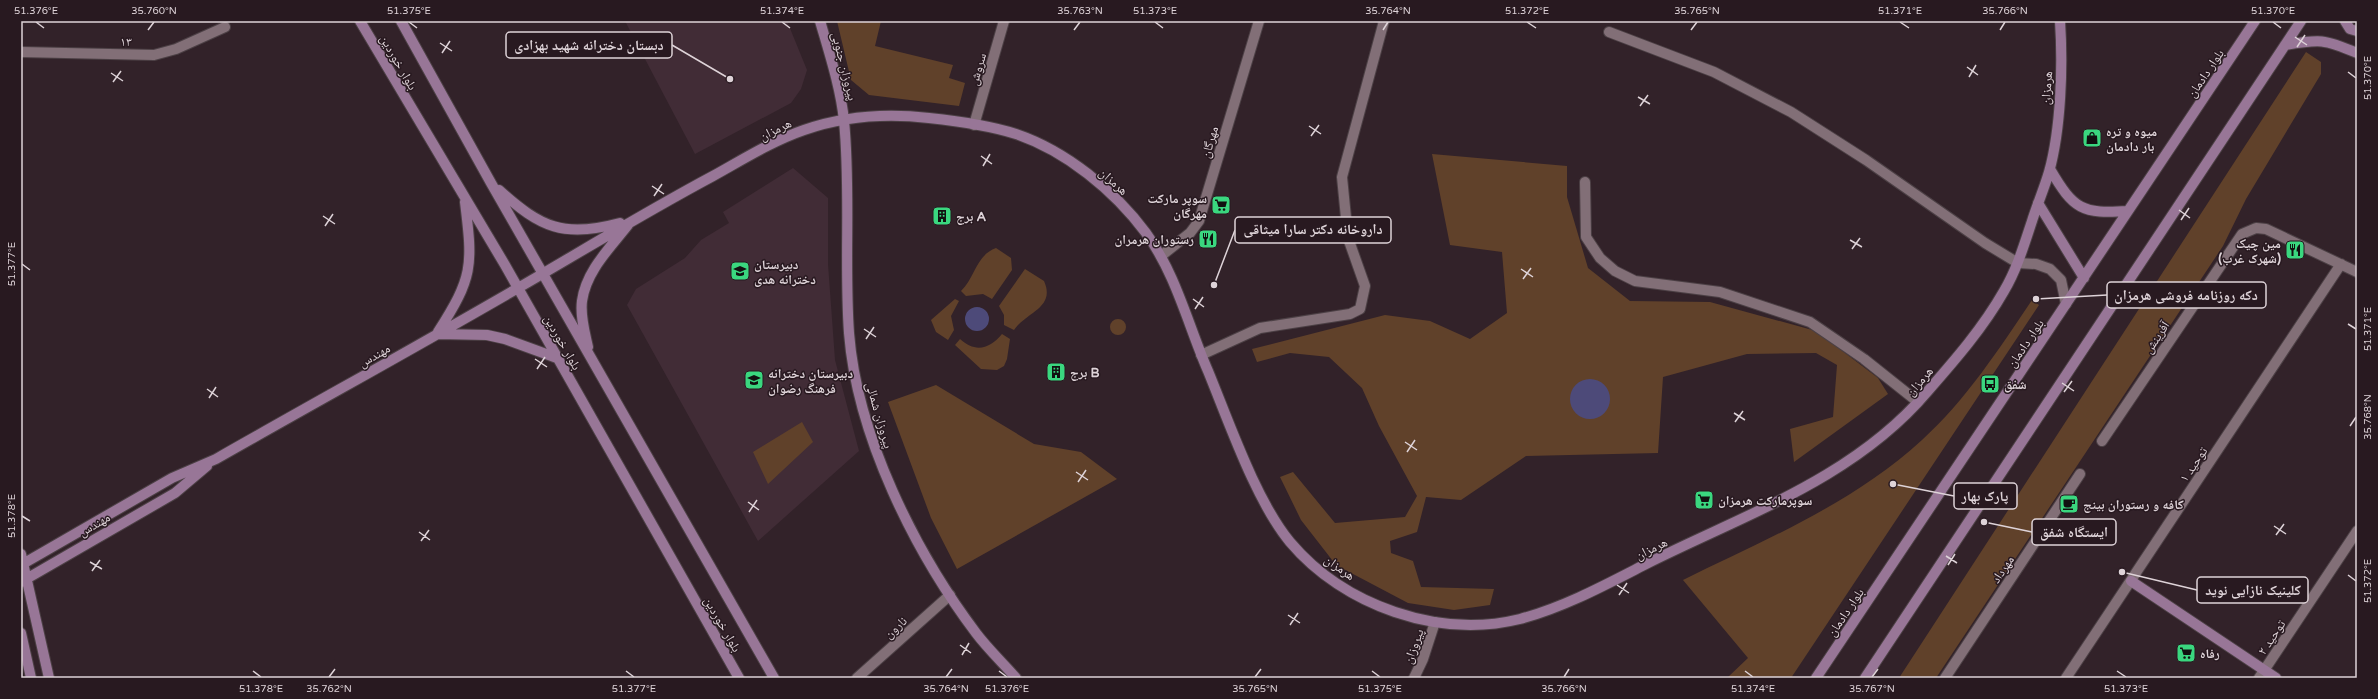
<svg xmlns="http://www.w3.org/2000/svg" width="2378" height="699" viewBox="0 0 2378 699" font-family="'Varela Round','Noto Naskh Arabic',sans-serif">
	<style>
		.built { fill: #412c36 }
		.green { fill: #60412a }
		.water { fill: #4d4a79 }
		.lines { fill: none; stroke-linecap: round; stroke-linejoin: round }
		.street-casing { stroke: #4c4045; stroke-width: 12 }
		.secondary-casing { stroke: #4c4045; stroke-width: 12 }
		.street { stroke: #826f77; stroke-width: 10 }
		.secondary { stroke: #987697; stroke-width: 10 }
		.ticks { fill: none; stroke: #ded3d8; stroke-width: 1.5 }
		.labels { text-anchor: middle; stroke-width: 3; stroke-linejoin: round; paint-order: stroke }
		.street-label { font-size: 13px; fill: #ded3d8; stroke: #281920 }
		.poi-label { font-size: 13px; font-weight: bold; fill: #ded3d8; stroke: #281920; text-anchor: start }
		.leader { fill: none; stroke: #ded3d8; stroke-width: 1.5 }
		.callout-dot { fill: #ded3d8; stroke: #281920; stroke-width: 1.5 }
		.callout { fill: #281920; stroke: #ded3d8; stroke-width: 1.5 }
		.callout-label { font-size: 14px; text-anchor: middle; font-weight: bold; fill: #ded3d8 }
		.neatline { fill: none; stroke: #ded3d8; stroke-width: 1.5 }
		.ticks-label { font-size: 10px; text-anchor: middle; fill: #ded3d8 }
	</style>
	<rect width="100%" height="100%" fill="#322229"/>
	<path class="built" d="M625,21H787L807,70L801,89L791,103L695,154Z
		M793,168L828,198V264L835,360L859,451L758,541L627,305L636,289L685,258L701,240L729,223L723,212Z"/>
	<path class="green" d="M837,21H881L875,46L953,65L949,78L965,83L959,106L869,95L851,80Z
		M2306,52L2321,62V74L2246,199L2223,246L1936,678H1899Z
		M1432,154L1567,166V197L1588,268L1630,301L1710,302L1816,331L1878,378L1888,394L1794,462L1790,429L1833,417L1837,365L1816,353L1747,354L1663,377L1658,453L1526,456L1461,500L1426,497L1417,532L1390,541L1391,553L1413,561L1421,587L1494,589L1490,605L1454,610L1408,603L1336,565L1301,520L1280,477L1293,472L1335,523L1405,517L1417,496L1379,426L1362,388L1329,357L1290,353L1257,362L1252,349L1385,315L1430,321L1470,339L1507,313L1502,252L1450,245Z
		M996,248L1011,258L1012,270L992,299L983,294L966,296L961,291C975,278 976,255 996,248Z
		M1025,269L1044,281C1056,308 1026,312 1014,330L1004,325V315L999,306Z
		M955,299L959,301L951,316L954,330L948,340L936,332L931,320Z
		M2032,300L2039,305L1791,678H1727L1748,658L1683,580C1766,539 1852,504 1922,440C1966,400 1999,349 2032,300Z
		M1110 327a8 8 0 1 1 16 0a8 8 0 1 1-16 0Z
		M1002,334L1010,339L1007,359L1004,366L997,370L981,369L955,345L960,339C975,353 990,349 1002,334Z
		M936,385L1034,444L1081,452L1117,479L957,569L931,518L888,402Z
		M802,422L813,442L768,484L753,452Z"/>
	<path class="water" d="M965 319a12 12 0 1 1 24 0a12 12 0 1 1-24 0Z
		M1570 399a20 20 0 1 1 40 0a20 20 0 1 1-40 0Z"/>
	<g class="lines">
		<g class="street-casing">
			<path id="street" d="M1609,32L1714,72L1791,112L1866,160L1985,243L2018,263L2036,264L2050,269L2061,280L2066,304
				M21,52L154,55L176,49L225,27
				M974,125L1004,21
				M1585,182L1586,237L1600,258L1615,271L1635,281L1720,292L1810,322L1864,359L1918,402
				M1161,256L1190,233L1199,221L1259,21
				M1201,355L1260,328L1350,314L1360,309L1365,286L1348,238L1342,177L1384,21
				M2102,441L2242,234L2256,228L2266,229L2357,272
				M857,678L950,595
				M1414,678L1423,659L1435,622
				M1945,678L2080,474
				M2066,678L2341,264
				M2259,678L2357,531"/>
		</g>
		<g class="secondary-casing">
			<path id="secondary" d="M360,21L505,265L739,678
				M401,21L491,183L774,678
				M820,21C829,52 841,89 844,121C851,191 844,262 849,333C857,436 915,552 976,633C988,649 1003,663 1016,678
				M2345,21L2350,29L2357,31
				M2285,45C2320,39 2324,39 2357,53
				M2050,169C2074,210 2082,214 2128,211
				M499,190C541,228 564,238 620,223
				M2038,203L2084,278
				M438,332C473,277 473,267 465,202
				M438,334L487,335L505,339L557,358
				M588,347C585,333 580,316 582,301C586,271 610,248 628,225
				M21,554L49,678
				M21,565L172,478L216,459C323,398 431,339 537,277C595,243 653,208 713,176C742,160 772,141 804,130C844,116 886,113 929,118C957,121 988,125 1016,134C1066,151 1114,190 1146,233C1176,274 1188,325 1208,371C1229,422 1256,501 1290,542C1344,606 1439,639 1520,619C1565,607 1607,584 1648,563C1746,514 1854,478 1927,392C1955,360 1983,328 2004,291C2017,269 2024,245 2032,221C2037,205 2044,189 2049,172C2061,129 2063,66 2060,21
				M2131,581L2276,678
				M21,582L175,493L207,466
				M21,633L31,678
				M1816,678L2255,21
				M1865,678L2301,21"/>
		</g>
		<use href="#street" class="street"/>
		<use href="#secondary" class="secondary"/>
	</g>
	<path class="ticks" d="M36,22L44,28M409,22L417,28M782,22L790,28M1155,22L1163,28M1527,22L1536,28M1900,22L1909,28M2273,22L2281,28M148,30L154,22M1074,30L1080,22M1383,30L1388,22M1691,30L1697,22M2000,30L2005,22M2295,37L2307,45M440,43L452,51M2297,47L2305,35M442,53L450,41M1967,67L1978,75M2348,72L2356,78M111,73L123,81M1969,77L1976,65M113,82L121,71M1638,97L1650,104M1640,106L1648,95M1309,126L1321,134M1311,136L1319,125M981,156L992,164M983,166L990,154M652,186L664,194M654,196L662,184M2179,210L2190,218M323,216L335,224M2181,220L2189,208M325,226L333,214M1850,240L1862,247M1852,249L1860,238M22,264L30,270M1521,269L1533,277M1523,279L1531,268M1193,299L1204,307M1195,309L1203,297M2348,324L2356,329M864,329L876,337M866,339L874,327M535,359L547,367M537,369L545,357M2062,383L2074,391M207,389L218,397M2064,392L2072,381M209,398L216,387M1734,413L1745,420M1735,422L1743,411M2350,426L2356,417M1405,442L1417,450M1407,452L1415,440M1076,472L1088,480M1078,482L1086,470M748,502L759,510M749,512L757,500M22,516L30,521M2274,526L2286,534M419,532L430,540M2276,535L2284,524M421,541L429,530M1946,556L1957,563M90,562L102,569M1948,565L1955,554M92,571L100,560M2348,575L2356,581M1617,585L1629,593M1619,595L1627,583M1288,615L1300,623M1290,625L1298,613M960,645L971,653M962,655L969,643M253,671L261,677M626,671L634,677M999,671L1007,677M1372,671L1380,677M1745,671L1753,677M2117,671L2126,677M329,677L335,669M946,677L952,669M1255,677L1261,669M1564,677L1569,669M1872,677L1878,669"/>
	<defs>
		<g id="shop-square" transform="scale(1)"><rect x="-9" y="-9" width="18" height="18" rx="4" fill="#3ad77f" stroke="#281920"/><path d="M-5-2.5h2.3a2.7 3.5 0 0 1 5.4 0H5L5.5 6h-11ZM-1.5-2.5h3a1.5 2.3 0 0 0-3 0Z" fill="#111"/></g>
		<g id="supermarket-square" transform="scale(1)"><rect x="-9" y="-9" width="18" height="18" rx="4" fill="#3ad77f" stroke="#281920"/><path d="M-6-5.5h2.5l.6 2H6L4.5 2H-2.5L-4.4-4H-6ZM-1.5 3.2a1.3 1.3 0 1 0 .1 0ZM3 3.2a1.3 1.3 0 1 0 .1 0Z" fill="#111"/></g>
		<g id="building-square" transform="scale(1)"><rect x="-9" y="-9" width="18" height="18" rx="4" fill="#3ad77f" stroke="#281920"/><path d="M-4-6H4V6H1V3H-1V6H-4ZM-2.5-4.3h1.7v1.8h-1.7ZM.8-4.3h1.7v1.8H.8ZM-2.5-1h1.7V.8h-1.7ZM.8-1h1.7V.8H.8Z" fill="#111"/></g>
		<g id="restaurant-square" transform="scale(1)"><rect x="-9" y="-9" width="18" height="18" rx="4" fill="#3ad77f" stroke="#281920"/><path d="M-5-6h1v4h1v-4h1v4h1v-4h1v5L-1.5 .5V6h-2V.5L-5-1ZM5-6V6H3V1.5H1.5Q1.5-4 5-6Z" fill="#111"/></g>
		<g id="school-square" transform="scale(1)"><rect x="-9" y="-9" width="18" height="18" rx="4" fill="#3ad77f" stroke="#281920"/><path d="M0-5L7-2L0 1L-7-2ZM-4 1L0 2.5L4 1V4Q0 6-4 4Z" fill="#111"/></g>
		<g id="bus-square" transform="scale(1)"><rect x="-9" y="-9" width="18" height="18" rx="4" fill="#3ad77f" stroke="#281920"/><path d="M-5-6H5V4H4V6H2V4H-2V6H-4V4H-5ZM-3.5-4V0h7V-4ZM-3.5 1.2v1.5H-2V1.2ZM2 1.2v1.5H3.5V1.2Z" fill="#111"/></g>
		<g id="cafe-square" transform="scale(1)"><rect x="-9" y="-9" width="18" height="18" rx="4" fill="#3ad77f" stroke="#281920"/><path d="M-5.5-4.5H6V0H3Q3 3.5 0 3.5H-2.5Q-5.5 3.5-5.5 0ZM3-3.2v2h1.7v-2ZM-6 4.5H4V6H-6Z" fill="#111"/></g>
	</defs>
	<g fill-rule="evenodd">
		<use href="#shop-square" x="2092" y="138"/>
		<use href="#supermarket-square" x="1221" y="205"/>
		<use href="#building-square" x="942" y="216"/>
		<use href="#restaurant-square" x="1208" y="239"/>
		<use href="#restaurant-square" x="2295" y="250"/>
		<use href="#school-square" x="740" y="271"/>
		<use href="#building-square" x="1056" y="372"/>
		<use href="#school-square" x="754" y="380"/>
		<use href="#bus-square" x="1990" y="384"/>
		<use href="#supermarket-square" x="1704" y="500"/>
		<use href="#cafe-square" x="2069" y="504"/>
		<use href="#supermarket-square" x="2186" y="653"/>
	</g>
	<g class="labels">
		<g class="street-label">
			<text transform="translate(126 41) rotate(1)" y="5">۱۳</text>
			<text transform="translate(399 62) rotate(60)" y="5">بلوار خوردین</text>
			<text transform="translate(845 66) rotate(76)" y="5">پیروزان جنوبی</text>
			<text transform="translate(977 69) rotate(-74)" y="5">سروش</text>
			<text transform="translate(2205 73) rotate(-56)" y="5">بلوار دادمان</text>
			<text transform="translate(2046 88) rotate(-86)" y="5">هرمزان</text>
			<text transform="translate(775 129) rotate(-26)" y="5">هرمزان</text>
			<text transform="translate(1209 142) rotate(-73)" y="5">مهرگان</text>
			<text transform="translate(1114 181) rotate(42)" y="5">هرمزان</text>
			<text transform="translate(2156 337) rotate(-56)" y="5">آفرینش</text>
			<text transform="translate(563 342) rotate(60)" y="5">بلوار خوردین</text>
			<text transform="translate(2025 343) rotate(-56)" y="5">بلوار دادمان</text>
			<text transform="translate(374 355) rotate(-30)" y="5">مهندس</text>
			<text transform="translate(1919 381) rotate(-49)" y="5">هرمزان</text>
			<text transform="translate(880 415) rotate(74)" y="5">پیروزان شمالی</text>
			<text transform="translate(2193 464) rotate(-56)" y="5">توحید ۱</text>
			<text transform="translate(94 524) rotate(-30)" y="5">مهندس</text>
			<text transform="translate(1651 548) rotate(-26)" y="5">هرمزان</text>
			<text transform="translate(1340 567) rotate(35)" y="5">هرمزان</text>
			<text transform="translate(2002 569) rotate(-56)" y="5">مهرداد</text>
			<text transform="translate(1845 612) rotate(-56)" y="5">بلوار دادمان</text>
			<text transform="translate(723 624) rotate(60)" y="5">بلوار خوردین</text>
			<text transform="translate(895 627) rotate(-42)" y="5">نارون</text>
			<text transform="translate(2271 637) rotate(-56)" y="5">توحید ۲</text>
			<text transform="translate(1413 646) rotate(-70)" y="5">پیروزان</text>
		</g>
		<g class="poi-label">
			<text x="2106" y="136">میوه و تره<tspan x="2106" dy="15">بار دادمان</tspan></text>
			<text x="1207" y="203" text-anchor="end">سوپر مارکت<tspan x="1207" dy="15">مهرگان</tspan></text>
			<text x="956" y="221">برج A</text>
			<text x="1194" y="244" text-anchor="end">رستوران هرمران</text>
			<text x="2281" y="248" text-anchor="end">مین چیک<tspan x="2281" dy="15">(شهرک غرب)</tspan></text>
			<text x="754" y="269">دبیرستان<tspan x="754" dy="15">دخترانه هدی</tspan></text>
			<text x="1070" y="377">برج B</text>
			<text x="768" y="378">دبیرستان دخترانه<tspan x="768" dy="15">فرهنگ رضوان</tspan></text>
			<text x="2004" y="389">شفق</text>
			<text x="1718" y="505">سوپرمارکت هرمزان</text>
			<text x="2083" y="509">کافه و رستوران بینج</text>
			<text x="2200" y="658">رفاه</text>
		</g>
	</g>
	<path class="leader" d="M730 79L672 45M1214 285L1235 230M2036 299L2107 295M1893 484L1954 496M1984 522L2032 532M2122 572L2197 590"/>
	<g class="callout-dot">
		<circle cx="730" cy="79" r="4"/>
		<circle cx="1214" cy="285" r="4"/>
		<circle cx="2036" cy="299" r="4"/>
		<circle cx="1893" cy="484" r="4"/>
		<circle cx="1984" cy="522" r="4"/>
		<circle cx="2122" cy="572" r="4"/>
	</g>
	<g class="callout">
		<rect x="506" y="32" width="166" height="26" rx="4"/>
		<rect x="1235" y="217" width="156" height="26" rx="4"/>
		<rect x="2107" y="282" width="159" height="26" rx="4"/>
		<rect x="1954" y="483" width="63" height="26" rx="4"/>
		<rect x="2032" y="519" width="84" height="26" rx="4"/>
		<rect x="2197" y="577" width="111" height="26" rx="4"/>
	</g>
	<g class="callout-label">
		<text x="589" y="50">دبستان دخترانه شهید بهزادی</text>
		<text x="1313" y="234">داروخانه دکتر سارا میثاقی</text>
		<text x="2186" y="300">دکه روزنامه فروشی هرمزان</text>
		<text x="1985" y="501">پارک بهار</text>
		<text x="2074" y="537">ایستگاه شفق</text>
		<text x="2253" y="595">کلینیک نازایی نوید</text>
	</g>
	<rect width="2378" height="699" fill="none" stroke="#281920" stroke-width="44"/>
	<rect x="22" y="22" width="2334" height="655" class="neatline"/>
	<g class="ticks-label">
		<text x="36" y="14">51.376°E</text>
		<text x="154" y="14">35.760°N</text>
		<text x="409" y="14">51.375°E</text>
		<text x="782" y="14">51.374°E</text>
		<text x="1080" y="14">35.763°N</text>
		<text x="1155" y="14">51.373°E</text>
		<text x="1388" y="14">35.764°N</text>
		<text x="1527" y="14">51.372°E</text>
		<text x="1697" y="14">35.765°N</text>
		<text x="1900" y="14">51.371°E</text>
		<text x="2005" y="14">35.766°N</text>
		<text x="2273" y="14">51.370°E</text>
		<text transform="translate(2367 78) rotate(-90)" y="4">51.370°E</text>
		<text transform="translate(11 264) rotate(-90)" y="4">51.377°E</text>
		<text transform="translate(2367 329) rotate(-90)" y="4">51.371°E</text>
		<text transform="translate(2367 417) rotate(-90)" y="4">35.768°N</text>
		<text transform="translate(11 516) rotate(-90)" y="4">51.378°E</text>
		<text transform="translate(2367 581) rotate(-90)" y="4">51.372°E</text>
		<text x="261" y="692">51.378°E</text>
		<text x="329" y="692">35.762°N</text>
		<text x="634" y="692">51.377°E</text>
		<text x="946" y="692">35.764°N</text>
		<text x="1007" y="692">51.376°E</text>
		<text x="1255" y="692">35.765°N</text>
		<text x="1380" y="692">51.375°E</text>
		<text x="1564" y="692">35.766°N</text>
		<text x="1753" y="692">51.374°E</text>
		<text x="1872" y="692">35.767°N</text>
		<text x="2126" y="692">51.373°E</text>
	</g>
</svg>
